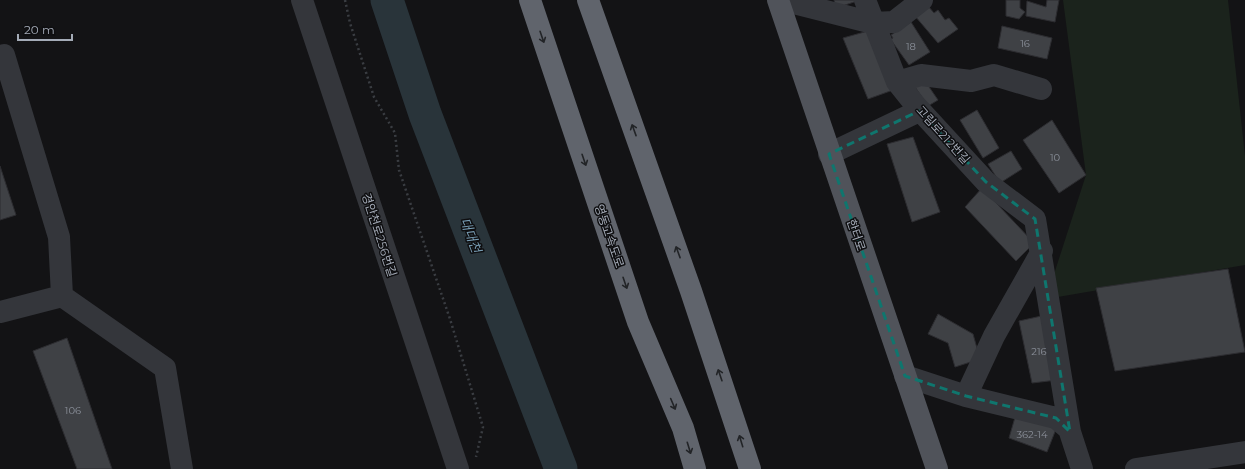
<svg xmlns="http://www.w3.org/2000/svg" width="1245" height="469" viewBox="0 0 1245 469" font-family="Montserrat,'Noto Sans KR',sans-serif">
	<style>
		.green { fill: #1b231c }
		.lines { fill: none; stroke-linecap: round; stroke-linejoin: round }
		.river { stroke: #29343a; stroke-width: 33 }
		.building { fill: #3f4145; stroke: #2d2d31 }
		.path { stroke: #3a3d42; stroke-width: 2.5; stroke-dasharray: 2 3; stroke-linecap: butt }
		.minor { stroke: #34363b; stroke-width: 22 }
		.major { stroke: #50535a; stroke-width: 22 }
		.highway { stroke: #60646c; stroke-width: 22 }
		.oneway { stroke: #222427 }
		.marked { fill: none; stroke: #0f766e; stroke-width: 3; stroke-dasharray: 8 5; stroke-linejoin: round }
		.labels { text-anchor: middle; stroke-width: 3; stroke-linejoin: round; paint-order: stroke }
		.number-label { font-size: 10px; fill: #8b909a }
		.street-label { font-size: 12px; fill: #a4abb7; stroke: #0e0e10 }
		.water-label { font-size: 13px; font-style: italic; fill: #789db4; stroke: #0e0e10 }
	</style>
	<rect width="100%" height="100%" fill="#131315"/>
	<path class="green" d="M1063,0H1228L1245,156V265L1046,299L1086,175Z"/>
	<g class="lines">
		<path class="river" d="M387,0L425,114L561,469"/>
	</g>
	<path class="building" d="M834,0H857V1L836,8Z
		M1006,0H1020V8L1025,12L1019,19L1006,16Z
		M1047,0H1059L1055,22L1026,16L1027,1L1046,7Z
		M928,6L934,13L938,10L945,20L949,18L958,29L938,43L915,16Z
		M911,22L930,52L909,65L891,40L893,38L891,35Z
		M1002,26L1052,38L1047,59L998,48Z
		M868,31L893,90L868,99L843,38Z
		M925,81L938,100L928,106L915,87Z
		M977,110L999,148L983,158L960,120Z
		M1052,120L1086,175L1059,193L1023,140Z
		M913,137L940,212L912,222L887,144Z
		M1011,151L1022,169L1000,183L988,164Z
		M0,166L16,215L0,220Z
		M982,188L1034,243L1016,261L965,207Z
		M1228,269L1245,352L1115,371L1096,288Z
		M938,314L973,334L980,359L955,367L948,343L928,334Z
		M1046,315L1057,380L1032,383L1019,321Z
		M67,338L112,469H77L33,351Z
		M1016,414L1056,429L1047,452L1009,438Z"/>
	<g class="lines">
		<path class="path" d="M345,0L350,23L374,97L395,133L399,170L450,319L483,427L476,457"/>
		<path class="minor" d="M302,0L458,469
			M782,0L873,23L894,22L922,0
			M865,0L897,82L917,107L986,182L1035,219L1070,432
			M4,55L59,237L62,296
			M897,82L921,75L971,81L994,75L1041,89
			M829,154L919,111
			M0,312L62,296L165,368L182,469
			M905,376L966,396L1056,418L1069,429L1082,469
			M966,396L994,336L1042,251
			M1136,469L1245,452"/>
		<path class="major" d="M778,0L937,469"/>
		<path class="highway" d="M530,0L638,322L683,428L695,469
			M588,0L691,291L750,469"/>
	</g>
	<defs><path id="oneway-shaft" d="M-6 0H5M1.5-3L5.5 0L1.5 3" fill="none" stroke-width="1.6" stroke-linecap="round" stroke-linejoin="round"/></defs>
	<g class="oneway">
		<use href="#oneway-shaft" transform="translate(542 37) rotate(71)"/>
		<use href="#oneway-shaft" transform="translate(634 130) rotate(-110)"/>
		<use href="#oneway-shaft" transform="translate(584 160) rotate(71)"/>
		<use href="#oneway-shaft" transform="translate(678 252) rotate(-110)"/>
		<use href="#oneway-shaft" transform="translate(625 283) rotate(71)"/>
		<use href="#oneway-shaft" transform="translate(720 375) rotate(-109)"/>
		<use href="#oneway-shaft" transform="translate(673 404) rotate(67)"/>
		<use href="#oneway-shaft" transform="translate(741 441) rotate(-107)"/>
		<use href="#oneway-shaft" transform="translate(689 448) rotate(73)"/>
	</g>
	<path class="marked" d="M919,111L986,182L1035,219L1070,432L1056,418L966,396L905,376L829,154Z"/>
	<g class="labels">
		<g class="number-label">
			<text x="1025" y="47">16</text>
			<text x="911" y="50">18</text>
			<text x="1055" y="161">10</text>
			<text x="1039" y="355">216</text>
			<text x="73" y="414">106</text>
			<text x="1032" y="438">362-14</text>
		</g>
		<g class="street-label">
			<text transform="translate(943 135) rotate(48)" y="4">고림로212번길</text>
			<text transform="translate(379 235) rotate(72)" y="4">경안천로256번길</text>
			<text transform="translate(856 235) rotate(71)" y="4">한터로</text>
			<text transform="translate(609 236) rotate(71)" y="4">영동고속도로</text>
		</g>
		<g class="water-label">
			<text transform="translate(471 235) rotate(69)" y="5">대대천</text>
		</g>
	</g>
	<path d="M18 34v6h54v-6" fill="none" stroke="#a4abb7" stroke-width="2"/>
	<text x="24" y="34" font-size="12" fill="#a4abb7" stroke="#0e0e10" stroke-width="3" paint-order="stroke">20 m</text>
</svg>
